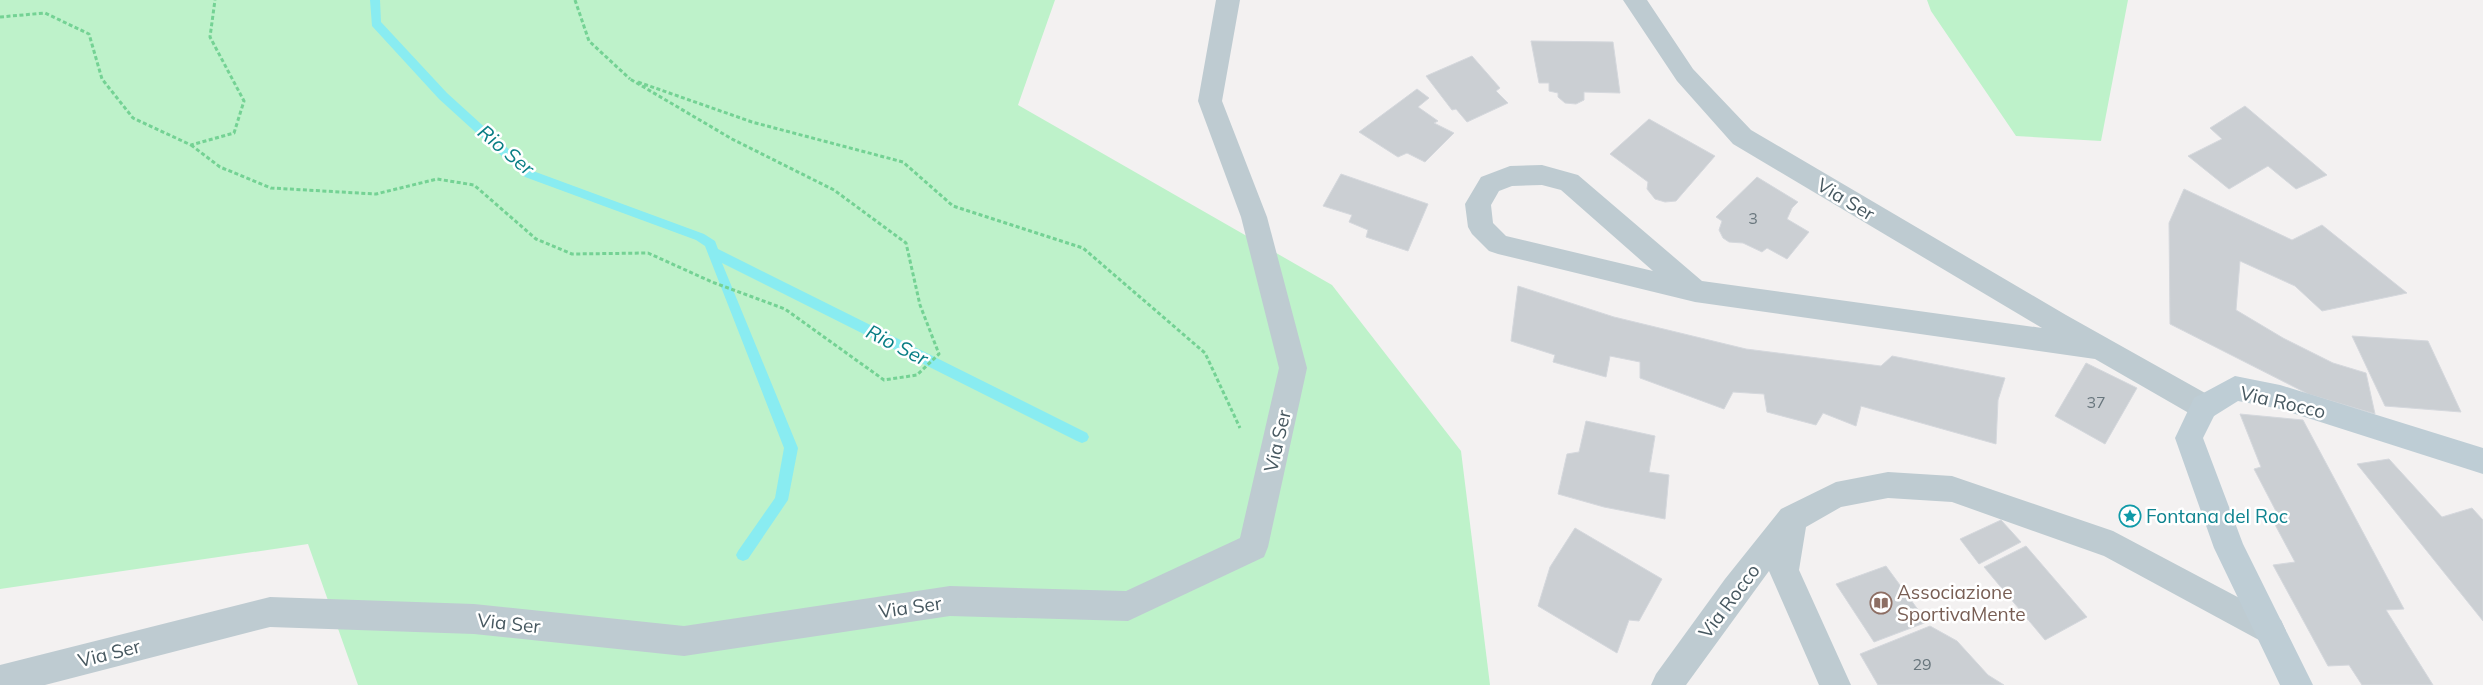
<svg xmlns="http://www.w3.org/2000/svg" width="2483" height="685" viewBox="0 0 2483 685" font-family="Mulish,sans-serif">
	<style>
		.green { fill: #bef2ca }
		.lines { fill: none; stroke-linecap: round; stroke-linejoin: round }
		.stream { fill: #89ecf1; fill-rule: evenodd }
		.building { fill: #cbcfd3; stroke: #d5d8dd }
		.path { stroke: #74d294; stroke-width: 3; stroke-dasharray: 4 2.5; stroke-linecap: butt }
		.street { fill: #becbd1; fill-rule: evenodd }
		.secondary { fill: #becdd5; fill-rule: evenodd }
		.labels { text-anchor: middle; stroke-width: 5; stroke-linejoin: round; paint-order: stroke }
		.number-label { font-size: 16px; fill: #68767d }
		.street-label { font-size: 19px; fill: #475860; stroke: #fff }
		.culture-label { font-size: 19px; fill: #0d838f; stroke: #fff; text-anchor: start }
		.education-label { font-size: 19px; fill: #785e54; stroke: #fff; text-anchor: start }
		.water-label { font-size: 20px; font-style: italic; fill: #087e84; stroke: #fff }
	</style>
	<rect width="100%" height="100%" fill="#f3f1f1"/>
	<path class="green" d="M0,0H1055L1018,105L1332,285L1461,451L1490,685H358L308,544L0,589Z
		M1927,0H2128L2101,141L2016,136L1931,11Z"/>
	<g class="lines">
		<path class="stream" d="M370,0H380L381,22L447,93L533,171L704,234L715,241L718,249L1087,433L1089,437L1087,441L1082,443L1077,441L722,263L798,448L788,500L748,559L743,561L738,559L736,555L738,551L775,498L784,448L705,246L696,240L525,177L439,99L372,26Z"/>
	</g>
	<path class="building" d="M1531,41L1613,42L1620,93L1584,92V100L1576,104L1565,103L1558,97V93L1549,91V83H1539Z
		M1472,56L1500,88L1496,91L1508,103L1467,122L1456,109L1452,110L1426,76Z
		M1417,89L1429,98L1418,107L1438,121L1434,123L1454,133L1425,162L1407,153L1398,157L1359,132Z
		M2245,106L2327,175L2296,189L2268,166L2229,189L2188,156L2222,139L2210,128Z
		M1649,119L1715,156L1676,201L1665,202L1655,199L1647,189L1648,182L1610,154Z
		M1341,174L1428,204L1408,251L1366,237L1368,230L1349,222L1352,215L1323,206Z
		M1757,177L1798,202L1792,208L1787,219L1809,232L1787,259L1767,248L1762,252L1743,243L1729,242L1723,238L1719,230L1722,221L1716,217Z
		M2184,189L2292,240L2322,225L2407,293L2322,311L2295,286L2240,261L2236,310L2283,338L2333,363L2366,373L2375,414L2308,394L2170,324L2169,223Z
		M1518,286L1614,317L1746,349L1881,366L1892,356L2005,378L1998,400L1996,444L1861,406L1856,426L1823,413L1816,425L1767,412L1764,394L1733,392L1724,409L1640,378V362L1610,356L1606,377L1553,362L1555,355L1511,341Z
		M2352,336L2428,341L2461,412L2385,406Z
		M2086,363L2137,388L2105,444L2055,416Z
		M2240,414L2303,420L2404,609L2386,610L2433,685H2362L2349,665L2328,666L2273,565L2295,562L2272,519L2279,517L2254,469L2261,467Z
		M1586,421L1655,436L1649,472L1669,475L1665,519L1604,507L1558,494L1567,454L1579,452Z
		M2389,459L2442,517L2472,508L2483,520V621L2357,464Z
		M2001,520L2021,542L1979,564L1960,539Z
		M1575,528L1662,579L1639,621L1629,620L1617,653L1538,606L1550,567Z
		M2026,546L2087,617L2045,640L1984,567Z
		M1886,566L1927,622L1874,642L1836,584Z
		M1930,626L1957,641L1988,675L2004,685H1878L1860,654Z"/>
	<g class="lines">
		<path class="path" d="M575,0L589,41L630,79
			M0,17L45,13L89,34L102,79L133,118L191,145L234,133L244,101L210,37L215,0
			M638,82L752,122L903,162L953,206L1083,248L1205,353L1240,428
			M191,145L220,167L271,188L376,194L437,179L474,185L536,239L572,254L648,253L712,282L785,309L884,380L917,375L939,354L920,305L906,243L834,190L732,139L630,79"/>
		<path class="street" d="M1216,0H1240L1222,101L1267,217L1307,368L1268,547L1264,557L1128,621L950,616L684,656L474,634L270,627L45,685H0V665L270,597L474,604L684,626L950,586L1126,591L1240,538L1279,368L1241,217L1198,101Z
			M1623,0H1647L1693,69L1751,130L2066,315L2214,398L2218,407L2214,416L2204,419L2194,416L2095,359L1695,302L1498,254L1489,251L1472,234L1468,227L1465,204L1481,177L1510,166L1542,165L1578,175L1702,281L2042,328L1733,144L1677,81ZM1542,185L1561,190L1653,271L1506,236L1493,223L1491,205L1499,191L1512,186Z
			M1888,472L1952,476L2113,531L2281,620L2286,631L2281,642L2270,646L2104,556L1952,502L1888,498L1841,507L1806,527L1799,570L1851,685H1819L1769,571L1686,685H1651L1656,674L1725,579L1781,509L1836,482Z"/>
		<path class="secondary" d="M2235,376L2280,385L2483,448V474L2280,409L2238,401L2214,416L2203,438L2243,544L2313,685H2280L2214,548L2175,438L2194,398Z"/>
	</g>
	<defs>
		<g id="sight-ring" transform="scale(1.125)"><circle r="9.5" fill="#fff" stroke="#0f9aa8" stroke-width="1.5"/><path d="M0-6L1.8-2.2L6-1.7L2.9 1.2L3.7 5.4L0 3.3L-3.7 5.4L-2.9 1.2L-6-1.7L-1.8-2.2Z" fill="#0f9aa8"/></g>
		<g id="library-ring" transform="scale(1.125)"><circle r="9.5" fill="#fff" stroke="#8d6e63" stroke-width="1.5"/><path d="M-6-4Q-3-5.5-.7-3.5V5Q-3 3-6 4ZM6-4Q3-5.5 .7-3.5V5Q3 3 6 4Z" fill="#8d6e63"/></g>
	</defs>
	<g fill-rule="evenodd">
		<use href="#sight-ring" x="2130" y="516"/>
		<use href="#library-ring" x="1881" y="603"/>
	</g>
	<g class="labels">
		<g class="number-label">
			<text x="1753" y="224">3</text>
			<text x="2096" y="408">37</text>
			<text x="1922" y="670">29</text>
		</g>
		<g class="street-label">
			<text transform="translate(1846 199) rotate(31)" y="7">Via Ser</text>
			<text transform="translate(2283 402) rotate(13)" y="7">Via Rocco</text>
			<text transform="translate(1277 441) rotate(-77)" y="7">Via Ser</text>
			<text transform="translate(1729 601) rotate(-53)" y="7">Via Rocco</text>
			<text transform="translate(910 607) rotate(-8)" y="7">Via Ser</text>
			<text transform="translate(509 623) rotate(6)" y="7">Via Ser</text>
			<text transform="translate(109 653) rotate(-14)" y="7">Via Ser</text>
		</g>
		<g class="culture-label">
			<text x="2146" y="523">Fontana del Roc</text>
		</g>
		<g class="education-label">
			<text x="1897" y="599">Associazione<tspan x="1897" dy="22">SportivaMente</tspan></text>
		</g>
		<g class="water-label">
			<text transform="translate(506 150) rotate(40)" y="7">Rio Ser</text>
			<text transform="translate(897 345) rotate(27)" y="7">Rio Ser</text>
		</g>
	</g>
</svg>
